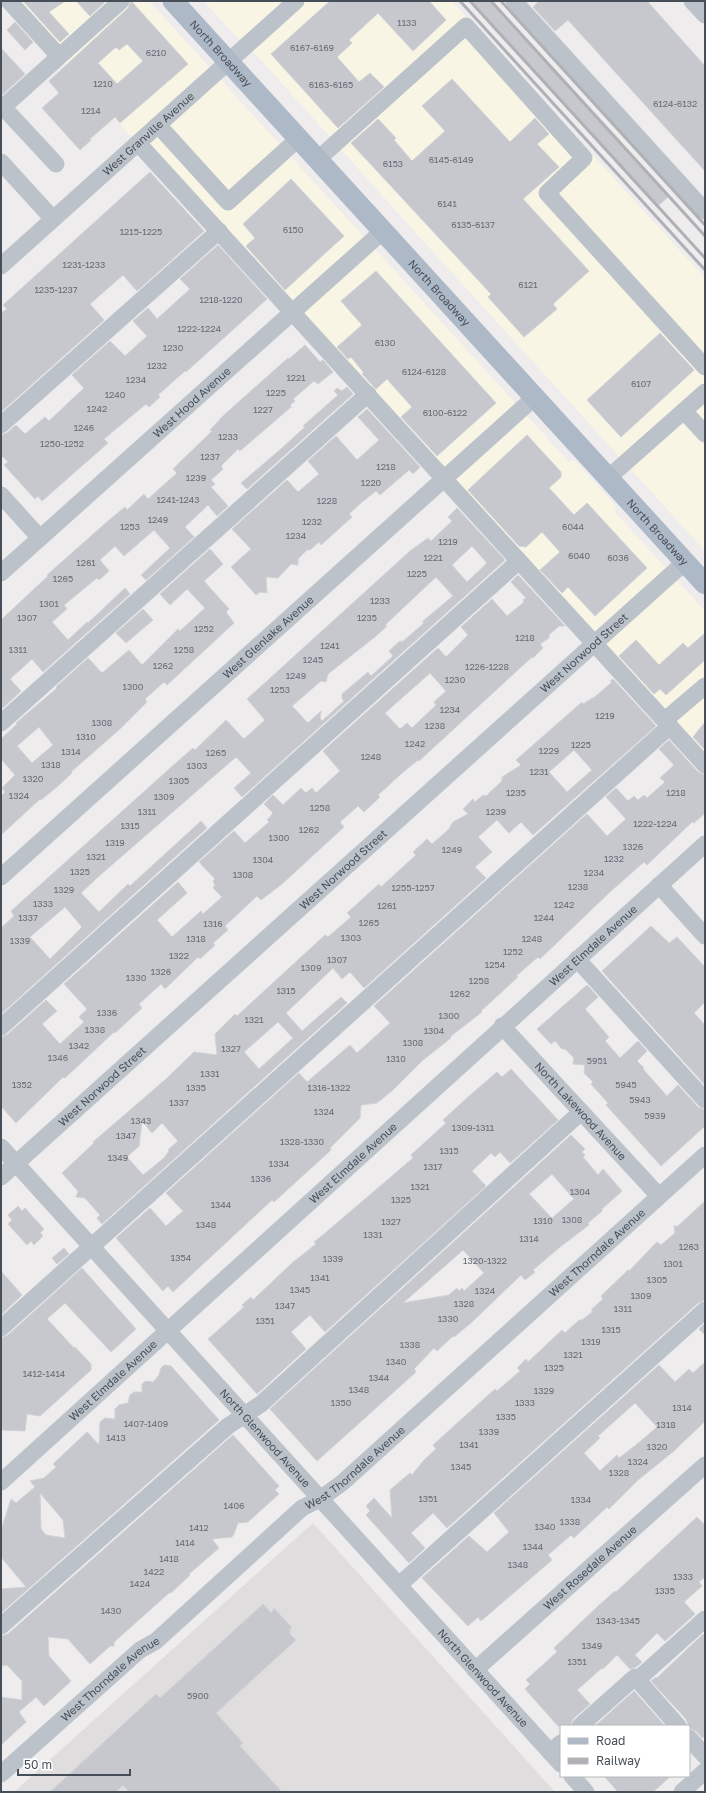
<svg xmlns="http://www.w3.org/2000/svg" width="706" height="1793" viewBox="0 0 706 1793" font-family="'Golos Text',sans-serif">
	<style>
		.commercial { fill: #f9f5e5 }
		.education { fill: #dfdddd }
		.building { fill: #c7c8ce; stroke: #d0d2d7; fill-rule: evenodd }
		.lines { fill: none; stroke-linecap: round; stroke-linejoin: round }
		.minor { stroke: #bbc2ca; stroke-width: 17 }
		.major { stroke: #aeb9c8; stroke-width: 21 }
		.rail { stroke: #afb1b6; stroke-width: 3 }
		.labels { text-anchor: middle; stroke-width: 3.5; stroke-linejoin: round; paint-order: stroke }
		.number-label { font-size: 9px; fill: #666c75 }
		.street-label { font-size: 11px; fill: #464e57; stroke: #fff }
	</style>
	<rect width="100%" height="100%" fill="#eeecec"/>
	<path class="commercial" d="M7,1H149L569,462L575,461L616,506L615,512L705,611V764Z
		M204,1H452L705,278V551L414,231L261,60L232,32Z"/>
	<path class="education" d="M313,1523L555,1792H14Z"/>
	<path class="building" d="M23,1H65L49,12L69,34L60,42Z
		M76,1H106L90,16Z
		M131,1L188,64L120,123L115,117L90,139L91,140L80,150L42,108L59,93L49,81L128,8ZM127,44L143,61L117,84L98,63L116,47L119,50Z
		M330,1H429L446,20L413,51L378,13L349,40L352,43L337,57L359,82L370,73L384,87L338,128L271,54Z
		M469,1H492L669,196L657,207Z
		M539,1H647L705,66V171L568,20L555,31L533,7Z
		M15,22L33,42L25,50L7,30Z
		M1,48L25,74L1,96Z
		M452,79L510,142L535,118L549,134L537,144L559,167L523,199L589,271L553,304L557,309L524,337L488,297L491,294L351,143L378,119L396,138L394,140L412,161L445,131L422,106Z
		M150,172L204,231L137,291L123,275L90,304L104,320L1,412V313L7,309L3,305Z
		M291,179L344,236L285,290L246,246L255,238L243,224Z
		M218,245L267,299L186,372L185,371L158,395L160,397L149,407L146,404L104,439L108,443L42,501L38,496L35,499L4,465L8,462L1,455V435L7,433L16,425L25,434L45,417L49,421L84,388L72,375L110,341L125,356L147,336L133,321L148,308L157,319L190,289L180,279Z
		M376,271L496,403L437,456L401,417L412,407L387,379L376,389L362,374L364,373L351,357L348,359L337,347L362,325L341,301Z
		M660,333L694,370L621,437L587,400Z
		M305,345L320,362L323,360L333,372L318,384L314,381L293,399L295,401L290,405L291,407L240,451L238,449L221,466L223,469L211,480L215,484L211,487L228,506L217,516L208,505L185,527L194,537L146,580L141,575L170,548L154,530L124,556L115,546L100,560L109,571L99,580L97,578L64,605L67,609L52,622L68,640L87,622L88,623L125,588L130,594L43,672L32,659L10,679L21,691L3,708L1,706V620L48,576L47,575L108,521L125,507L127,510L144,494L148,499L177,473L173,469L212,431L210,430L224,415L288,358L289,359Z
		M347,387L353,394L247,489L241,483L282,448L305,427L303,426L338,395L334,391L337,388L342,391Z
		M367,409L420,467L413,474L409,470L380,495L376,491L362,502L349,514L352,517L321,545L319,542L310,550H307L298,559V565L291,564L278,578L266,577L267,593L260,592L256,595L231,567L251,549L232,529L287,480L298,492L319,474L308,461L336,436L357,460L379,440L358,417Z
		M527,435L561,472V477L549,488L574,515L587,503L647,568L595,616L568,587L562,593L540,570L560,552L542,532L526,547L519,546L468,490Z
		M457,508L505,560L242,797L234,788L251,773L236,757L98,877L81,893L99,912L128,884L130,886L201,821L207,828L1,1014V928L14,916L11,911L177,762L193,748L195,750L226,720L244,739L265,720L247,699L410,551L428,538L431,541L452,521L448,517ZM472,546L487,563L467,582L452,565ZM436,577L453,596L423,621V624L402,642L400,641L389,651L393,656L371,676L368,672L342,694V699L344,701L322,721L320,718L321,711L308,723L292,706L321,681L326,682L328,674L376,636L387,626L385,625ZM65,907L82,927L50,959L30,937Z
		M210,549L223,564L204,581L229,609L226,612L234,623L167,685L164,682L145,699L147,702L121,728L71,772L72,773L58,786L41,800L40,799L1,835V796L5,792L2,788L15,775L1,759V739L17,724L16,723L57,688L56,687L88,658L102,673L129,650L142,665L178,629L180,631L205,608L187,589L170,605L160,594ZM39,727L53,745L32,763L17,746Z
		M518,575L565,626H559L549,635V638L540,644L543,648L533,658L532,657L419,761L418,760L401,774L378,795L380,797L364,812L358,806L340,822L344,827L282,884L261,900L257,896L225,926L228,930L213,943L215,945L200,959L198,957L165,989L161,984L139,1004L142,1008L115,1033L114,1032L65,1078L63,1077L16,1123L1,1106V1037L8,1034L46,1000L57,1011L42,1024L60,1044L84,1022L79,1017L87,1009L64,984L178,882L187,893L157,920L172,937L201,911L203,914L222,897L213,888L215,885L213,881L215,879L199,862L234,831L245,843L269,822L267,820L273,813L264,804L273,795L283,805L301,788L306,793L312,788L316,793L340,771L323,751L438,648L446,657L468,635L461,627L492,599L507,616L524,602L523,600L526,598L511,582ZM430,673L446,691L434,702L436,705L412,728L407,723L400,729L385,713Z
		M143,609L153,620L126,643L116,633Z
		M705,633V660L666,695L660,689L654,694L619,656L636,640L659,665L683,643L688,648Z
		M613,679L656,726L533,835L521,822L509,833L497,820L478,837L492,852L475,867L486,878L364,988L350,972L342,979L333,968L286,1013L302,1031L341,997L347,1003L102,1224L97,1218L100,1215L85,1198L76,1197L78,1191L62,1173L94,1143L93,1142L166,1079L194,1052L217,1055L215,1034L235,1014L237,1016L325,935L328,937L351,917L347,913L379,884L381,887L416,855L413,852L427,839L432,844L449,829L453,822L468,814L463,809L473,799L475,802L483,795L486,796L502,781V777L521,765L516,760L582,702L583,704L596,696L612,682L610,681ZM574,750L592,770L567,792L549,772ZM278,1022L293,1038L259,1069L244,1052ZM142,1121L152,1133L162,1123L178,1141L168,1150L169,1151L164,1158L143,1175L127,1157L139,1146Z
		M705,722V750L693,737Z
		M669,740L698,772L705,775V813L694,823L692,822L647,865L644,862L611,891L540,959L538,957L516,976L518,977L481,1011L482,1012L450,1037L451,1038L423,1060L393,1090L377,1103L361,1105L360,1118L330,1148L331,1150L274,1202L272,1200L173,1292L168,1286L163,1291L116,1238L150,1208L166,1226L183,1211L166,1193L299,1073L307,1082L350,1045L357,1053L390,1023L374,1006L587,814L607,836L626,819L606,797L616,788L628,801L634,796L638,800L644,795L647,798L665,782L660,778L674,765L659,749Z
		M651,926L669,943L677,937L705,967V1002L694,1013L705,1025V1085L602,971Z
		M587,985L598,997L585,1009L609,1037L605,1041L620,1058L638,1041L647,1051L637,1061L644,1068L643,1069L667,1096L678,1085L698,1107L705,1110V1126L661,1166L606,1105L608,1103L591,1084L593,1082L584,1073L585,1065L573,1064L574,1058L565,1049H562L555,1041L551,1044L537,1029Z
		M511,1069L558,1120L510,1163L500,1152L495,1157L491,1153L472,1171L486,1186L325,1332L310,1315L291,1332L306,1349L257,1394L208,1339L244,1307L242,1305L251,1297L253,1300L292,1263L316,1244L314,1242L324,1234L413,1158L411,1155L446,1123L443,1120L468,1097L497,1072L502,1077Z
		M571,1135L585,1149L582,1152L585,1155L583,1157L598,1175L603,1169L622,1191L602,1209V1211L588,1223L589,1225L560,1247L533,1270L535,1272L525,1280L521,1275L471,1323L454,1337L453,1336L437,1351L434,1348L414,1369L416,1372L317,1461L270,1409ZM552,1174L574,1199L552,1218L529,1194ZM463,1250L484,1273L464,1291L462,1288L459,1291L457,1288L449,1295L403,1303Z
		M705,1201V1300L698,1303L447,1528L433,1513L411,1533L425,1548L409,1563L366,1515L370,1511L366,1506L374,1498L392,1518L390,1490L410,1473L412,1475L424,1460L436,1449L433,1445L495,1389L497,1391L520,1371L517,1368L526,1359L528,1362L562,1330L565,1333L579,1320H582L592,1312V1309L603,1299L601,1296L628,1270L629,1271L657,1242L661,1245L675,1233L674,1226H678Z
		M18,1206L22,1211L25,1208L44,1229L40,1233L43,1236L34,1245L31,1241L27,1245L8,1224L12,1220L8,1215Z
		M64,1248L69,1254L57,1264L52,1258Z
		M82,1268L136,1329L111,1352L65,1303L47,1319L74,1348L75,1347L91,1364V1370L40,1416L27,1414L25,1431L1,1430V1338L8,1335Z
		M1,1271L22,1295L1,1315Z
		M705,1323V1335L699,1329Z
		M705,1362V1421L674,1451L638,1480L609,1509L607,1507L574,1538L571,1535L548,1555L552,1560L481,1621L478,1617L468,1626L422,1578L469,1536L487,1552L509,1532L494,1513L659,1365L675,1382L689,1369L693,1373ZM635,1403L657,1427L636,1445L619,1458L617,1455L600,1471L584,1453L600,1438L598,1436Z
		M164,1365L171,1366L219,1420L1,1613V1589L26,1587L1,1557V1530L11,1499L16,1503L35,1487L30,1481L44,1478L56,1467L53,1464L87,1432L99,1445L100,1422L105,1418L115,1419V1409L119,1405L128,1403L130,1395L134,1392H142V1384L146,1381L153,1382L159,1375L161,1368ZM40,1493L63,1520L65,1538L46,1535L41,1529Z
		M233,1435L279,1486L275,1490L279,1494L248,1522L238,1523L234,1534L232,1537L212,1539L219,1548L189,1574L190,1575L171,1593H169L114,1642V1646H110L90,1664L68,1639L48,1637L49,1656L71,1681L44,1706L36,1697L19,1712L26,1722L1,1745V1697L22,1700V1681L7,1665L1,1666V1636L8,1634Z
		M697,1517L705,1525V1577L699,1582L702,1586L684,1602L695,1614L665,1641L657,1633L635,1655L642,1662L636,1667L630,1669L617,1655L603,1669L602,1668L577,1690L590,1704L573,1719L570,1726H558L525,1689L530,1684L526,1680L557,1652L554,1648L597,1607L615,1591L616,1592Z
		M263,1604L271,1613L274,1608L292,1628L289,1630L291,1632L289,1633L296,1640L216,1713L243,1743L240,1746L282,1792H129L123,1785L116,1792H50L156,1694L160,1698Z
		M703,1634L705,1636V1736L702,1738L696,1731L689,1728L686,1719L651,1681L656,1677L657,1678Z
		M634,1691L665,1726H595Z
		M604,1776H671L653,1792H618Z"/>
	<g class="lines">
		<g class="minor">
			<path d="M9,1L59,56"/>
			<path d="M514,1L705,211"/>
			<path d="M692,1L705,15"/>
			<path d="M3,107L56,164"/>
			<path d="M1,109L121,1"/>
			<path d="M158,125L228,202L298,139"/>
			<path d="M138,143L705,765"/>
			<path d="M317,160L466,26L584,158L547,193L705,367"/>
			<path d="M1,162L53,219"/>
			<path id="s1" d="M1,266L296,1"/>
			<path d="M684,411L705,434"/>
			<path d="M1,425L219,231"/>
			<path d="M608,478L705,392"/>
			<path d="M1,495L40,538"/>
			<path id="s2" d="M1,573L383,231"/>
			<path d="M665,720L705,686"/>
			<path d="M1,723L368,394"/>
			<path id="s3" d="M1,877L535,397"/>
			<path d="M659,885L705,936"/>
			<path d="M577,959L705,1100"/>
			<path id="s4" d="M502,1026L659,1196"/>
			<path d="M1,1027L519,561"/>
			<path id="s5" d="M1,1147L561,1764"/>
			<path id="s6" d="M1,1177L685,562"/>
			<path d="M1,1328L670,726"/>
			<path id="s7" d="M1,1482L705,844"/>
			<path d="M399,1585L705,1310"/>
			<path d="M1,1626L228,1426L261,1404L581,1112"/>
			<path id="s8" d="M475,1670L705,1465"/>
			<path d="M637,1680L705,1619"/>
			<path d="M580,1726L635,1677L678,1726"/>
			<path d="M689,1738L705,1756"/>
			<path d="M550,1752L561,1743"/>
			<path id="s9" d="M1,1774L140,1650L156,1641L302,1508L320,1499L342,1483L705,1155"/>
			<path d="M572,1776L586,1792"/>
			<path d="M682,1792L705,1771"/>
		</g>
		<path class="major" id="s10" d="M173,1L705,584"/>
		<path class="rail" d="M460,1L705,270
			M470,1L705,258
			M491,1L705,236
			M501,1L705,225"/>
	</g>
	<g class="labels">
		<g class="number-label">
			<text x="407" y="26">1133</text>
			<text x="312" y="51">6167-6169</text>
			<text x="156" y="56">6210</text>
			<text x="103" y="87">1210</text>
			<text x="331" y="88">6163-6165</text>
			<text x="675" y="107">6124-6132</text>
			<text x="91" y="114">1214</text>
			<text x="451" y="163">6145-6149</text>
			<text x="393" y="167">6153</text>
			<text x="447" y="207">6141</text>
			<text x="473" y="228">6135-6137</text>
			<text x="293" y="233">6150</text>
			<text x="141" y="235">1215-1225</text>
			<text x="84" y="268">1231-1233</text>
			<text x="528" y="288">6121</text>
			<text x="56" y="293">1235-1237</text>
			<text x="221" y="303">1218-1220</text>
			<text x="199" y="332">1222-1224</text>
			<text x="385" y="346">6130</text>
			<text x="173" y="351">1230</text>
			<text x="157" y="369">1232</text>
			<text x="424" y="375">6124-6128</text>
			<text x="296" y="381">1221</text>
			<text x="136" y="383">1234</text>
			<text x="641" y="387">6107</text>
			<text x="276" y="396">1225</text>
			<text x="115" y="398">1240</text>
			<text x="97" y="412">1242</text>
			<text x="263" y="413">1227</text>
			<text x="445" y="416">6100-6122</text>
			<text x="84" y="431">1246</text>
			<text x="228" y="440">1233</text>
			<text x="62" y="447">1250-1252</text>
			<text x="210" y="460">1237</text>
			<text x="386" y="470">1218</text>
			<text x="196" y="481">1239</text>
			<text x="371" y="486">1220</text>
			<text x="178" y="503">1241-1243</text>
			<text x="327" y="504">1228</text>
			<text x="158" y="523">1249</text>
			<text x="312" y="525">1232</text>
			<text x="130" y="530">1253</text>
			<text x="573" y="530">6044</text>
			<text x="296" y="539">1234</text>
			<text x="448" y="545">1219</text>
			<text x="579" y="559">6040</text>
			<text x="433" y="561">1221</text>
			<text x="618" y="561">6036</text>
			<text x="86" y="566">1261</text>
			<text x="417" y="577">1225</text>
			<text x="63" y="582">1265</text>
			<text x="380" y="604">1233</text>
			<text x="49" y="607">1301</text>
			<text x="27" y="621">1307</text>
			<text x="367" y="621">1235</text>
			<text x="204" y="632">1252</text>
			<text x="525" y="641">1218</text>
			<text x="330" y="649">1241</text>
			<text x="18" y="653">1311</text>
			<text x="184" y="653">1258</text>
			<text x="313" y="663">1245</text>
			<text x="163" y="669">1262</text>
			<text x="487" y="670">1226-1228</text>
			<text x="296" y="679">1249</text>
			<text x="455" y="683">1230</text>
			<text x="133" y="690">1300</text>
			<text x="280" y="693">1253</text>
			<text x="450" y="713">1234</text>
			<text x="605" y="719">1219</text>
			<text x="102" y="726">1308</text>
			<text x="435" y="729">1238</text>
			<text x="86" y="740">1310</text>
			<text x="415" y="747">1242</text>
			<text x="581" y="748">1225</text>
			<text x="549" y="754">1229</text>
			<text x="71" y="755">1314</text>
			<text x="216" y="756">1265</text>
			<text x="371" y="760">1248</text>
			<text x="51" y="768">1318</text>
			<text x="197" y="769">1303</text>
			<text x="539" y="775">1231</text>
			<text x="33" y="782">1320</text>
			<text x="179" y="784">1305</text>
			<text x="516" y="796">1235</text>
			<text x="676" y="796">1218</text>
			<text x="19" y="799">1324</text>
			<text x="164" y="800">1309</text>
			<text x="320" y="811">1258</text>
			<text x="147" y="815">1311</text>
			<text x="496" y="815">1239</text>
			<text x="655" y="827">1222-1224</text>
			<text x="130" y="829">1315</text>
			<text x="309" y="833">1262</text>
			<text x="279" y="841">1300</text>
			<text x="115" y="846">1319</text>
			<text x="633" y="850">1326</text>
			<text x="452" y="853">1249</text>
			<text x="96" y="860">1321</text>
			<text x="614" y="862">1232</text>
			<text x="263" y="863">1304</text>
			<text x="80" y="875">1325</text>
			<text x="594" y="876">1234</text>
			<text x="243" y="878">1308</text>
			<text x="578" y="890">1238</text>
			<text x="413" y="891">1255-1257</text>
			<text x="64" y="893">1329</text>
			<text x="43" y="907">1333</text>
			<text x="564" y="908">1242</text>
			<text x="387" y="909">1261</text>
			<text x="28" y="921">1337</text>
			<text x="544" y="921">1244</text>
			<text x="369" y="926">1265</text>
			<text x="213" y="927">1316</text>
			<text x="351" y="941">1303</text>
			<text x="196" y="942">1318</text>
			<text x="532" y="942">1248</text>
			<text x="20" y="944">1339</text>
			<text x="513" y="955">1252</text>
			<text x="179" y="959">1322</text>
			<text x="337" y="963">1307</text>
			<text x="495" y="968">1254</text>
			<text x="311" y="971">1309</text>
			<text x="161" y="975">1326</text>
			<text x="136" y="981">1330</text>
			<text x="479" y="984">1258</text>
			<text x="286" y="994">1315</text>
			<text x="460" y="997">1262</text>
			<text x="107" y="1016">1336</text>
			<text x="449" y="1019">1300</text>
			<text x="254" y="1023">1321</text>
			<text x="95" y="1033">1338</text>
			<text x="434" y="1034">1304</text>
			<text x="413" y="1046">1308</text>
			<text x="79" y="1049">1342</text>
			<text x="231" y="1052">1327</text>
			<text x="58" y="1061">1346</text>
			<text x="396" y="1062">1310</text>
			<text x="597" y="1064">5951</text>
			<text x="210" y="1077">1331</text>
			<text x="22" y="1088">1352</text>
			<text x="626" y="1088">5945</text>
			<text x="196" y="1091">1335</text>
			<text x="329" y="1091">1316-1322</text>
			<text x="640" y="1103">5943</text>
			<text x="179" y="1106">1337</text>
			<text x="324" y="1115">1324</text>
			<text x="655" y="1119">5939</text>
			<text x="141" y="1124">1343</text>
			<text x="473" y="1131">1309-1311</text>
			<text x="126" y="1139">1347</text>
			<text x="302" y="1145">1328-1330</text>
			<text x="449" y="1154">1315</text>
			<text x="118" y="1161">1349</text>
			<text x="279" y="1167">1334</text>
			<text x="433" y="1170">1317</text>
			<text x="261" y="1182">1336</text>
			<text x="420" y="1190">1321</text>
			<text x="580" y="1195">1304</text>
			<text x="401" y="1203">1325</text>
			<text x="221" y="1208">1344</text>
			<text x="572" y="1223">1308</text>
			<text x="543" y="1224">1310</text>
			<text x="391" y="1225">1327</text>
			<text x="206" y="1228">1348</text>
			<text x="373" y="1238">1331</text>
			<text x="529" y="1242">1314</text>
			<text x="689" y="1250">1263</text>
			<text x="181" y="1261">1354</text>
			<text x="333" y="1262">1339</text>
			<text x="485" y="1264">1320-1322</text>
			<text x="673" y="1267">1301</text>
			<text x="320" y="1281">1341</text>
			<text x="657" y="1283">1305</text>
			<text x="300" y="1293">1345</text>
			<text x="485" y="1294">1324</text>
			<text x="641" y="1299">1309</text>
			<text x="464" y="1307">1328</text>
			<text x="285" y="1309">1347</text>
			<text x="623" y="1312">1311</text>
			<text x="448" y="1322">1330</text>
			<text x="265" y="1324">1351</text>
			<text x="611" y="1333">1315</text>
			<text x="591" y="1345">1319</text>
			<text x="410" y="1348">1338</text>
			<text x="573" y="1358">1321</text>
			<text x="396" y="1365">1340</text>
			<text x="554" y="1371">1325</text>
			<text x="44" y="1377">1412-1414</text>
			<text x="379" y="1381">1344</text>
			<text x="359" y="1393">1348</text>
			<text x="544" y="1394">1329</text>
			<text x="341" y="1406">1350</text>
			<text x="525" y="1406">1333</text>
			<text x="682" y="1411">1314</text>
			<text x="506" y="1420">1335</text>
			<text x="146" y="1427">1407-1409</text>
			<text x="666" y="1428">1318</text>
			<text x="489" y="1435">1339</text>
			<text x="116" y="1441">1413</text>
			<text x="469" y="1448">1341</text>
			<text x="657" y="1450">1320</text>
			<text x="638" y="1465">1324</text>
			<text x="461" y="1470">1345</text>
			<text x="619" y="1476">1328</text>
			<text x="428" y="1502">1351</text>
			<text x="581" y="1503">1334</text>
			<text x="234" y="1509">1406</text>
			<text x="570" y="1525">1338</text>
			<text x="545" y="1530">1340</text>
			<text x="199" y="1531">1412</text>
			<text x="185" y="1546">1414</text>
			<text x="533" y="1550">1344</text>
			<text x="169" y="1562">1418</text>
			<text x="518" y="1568">1348</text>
			<text x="154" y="1575">1422</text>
			<text x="683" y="1580">1333</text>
			<text x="140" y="1587">1424</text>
			<text x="665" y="1594">1335</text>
			<text x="111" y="1614">1430</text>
			<text x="618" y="1624">1343-1345</text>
			<text x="592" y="1649">1349</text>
			<text x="577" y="1665">1351</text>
			<text x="198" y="1699">5900</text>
		</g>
		<g class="street-label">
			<text dy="4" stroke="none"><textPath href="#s10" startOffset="71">North Broadway</textPath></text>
			<text dy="4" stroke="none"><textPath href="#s1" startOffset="198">West Granville Avenue</textPath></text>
			<text dy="4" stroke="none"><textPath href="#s10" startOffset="395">North Broadway</textPath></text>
			<text dy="4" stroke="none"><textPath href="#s2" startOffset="256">West Hood Avenue</textPath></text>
			<text dy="4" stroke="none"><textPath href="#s10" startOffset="719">North Broadway</textPath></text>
			<text dy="4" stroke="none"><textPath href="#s3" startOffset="359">West Glenlake Avenue</textPath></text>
			<text dy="4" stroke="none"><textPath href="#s6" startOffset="784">West Norwood Street</textPath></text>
			<text dy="4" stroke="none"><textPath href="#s6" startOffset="460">West Norwood Street</textPath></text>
			<text dy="4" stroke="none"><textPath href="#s7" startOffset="799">West Elmdale Avenue</textPath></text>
			<text dy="4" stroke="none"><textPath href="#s6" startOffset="136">West Norwood Street</textPath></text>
			<text dy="4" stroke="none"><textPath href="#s4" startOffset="116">North Lakewood Avenue</textPath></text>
			<text dy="4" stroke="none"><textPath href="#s7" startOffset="475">West Elmdale Avenue</textPath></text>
			<text dy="4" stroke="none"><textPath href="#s9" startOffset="793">West Thorndale Avenue</textPath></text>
			<text dy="4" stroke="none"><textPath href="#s7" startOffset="151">West Elmdale Avenue</textPath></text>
			<text dy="4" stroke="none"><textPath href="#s5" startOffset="393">North Glenwood Avenue</textPath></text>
			<text dy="4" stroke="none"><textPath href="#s9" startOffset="469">West Thorndale Avenue</textPath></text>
			<text dy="4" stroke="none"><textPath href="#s8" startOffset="154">West Rosedale Avenue</textPath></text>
			<text dy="4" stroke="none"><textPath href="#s5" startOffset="717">North Glenwood Avenue</textPath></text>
			<text dy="4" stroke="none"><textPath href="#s9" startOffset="145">West Thorndale Avenue</textPath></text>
		</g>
	</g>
	<rect width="706" height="1793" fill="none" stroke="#464e57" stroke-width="4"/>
	<rect x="560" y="1725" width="130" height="52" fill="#ffffff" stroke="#b5b8bc"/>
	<rect x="568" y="1738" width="20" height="6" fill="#aeb9c8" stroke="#b5b8bc"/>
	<text x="596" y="1745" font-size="12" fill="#464e57">Road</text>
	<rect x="568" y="1758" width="20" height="6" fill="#afb1b6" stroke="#b5b8bc"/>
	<text x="596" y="1765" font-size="12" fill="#464e57">Railway</text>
	<path d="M18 1769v6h112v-6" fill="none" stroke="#464e57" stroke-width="2"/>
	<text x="24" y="1769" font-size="12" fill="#464e57" stroke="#ffffff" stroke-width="3" paint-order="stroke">50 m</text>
</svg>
